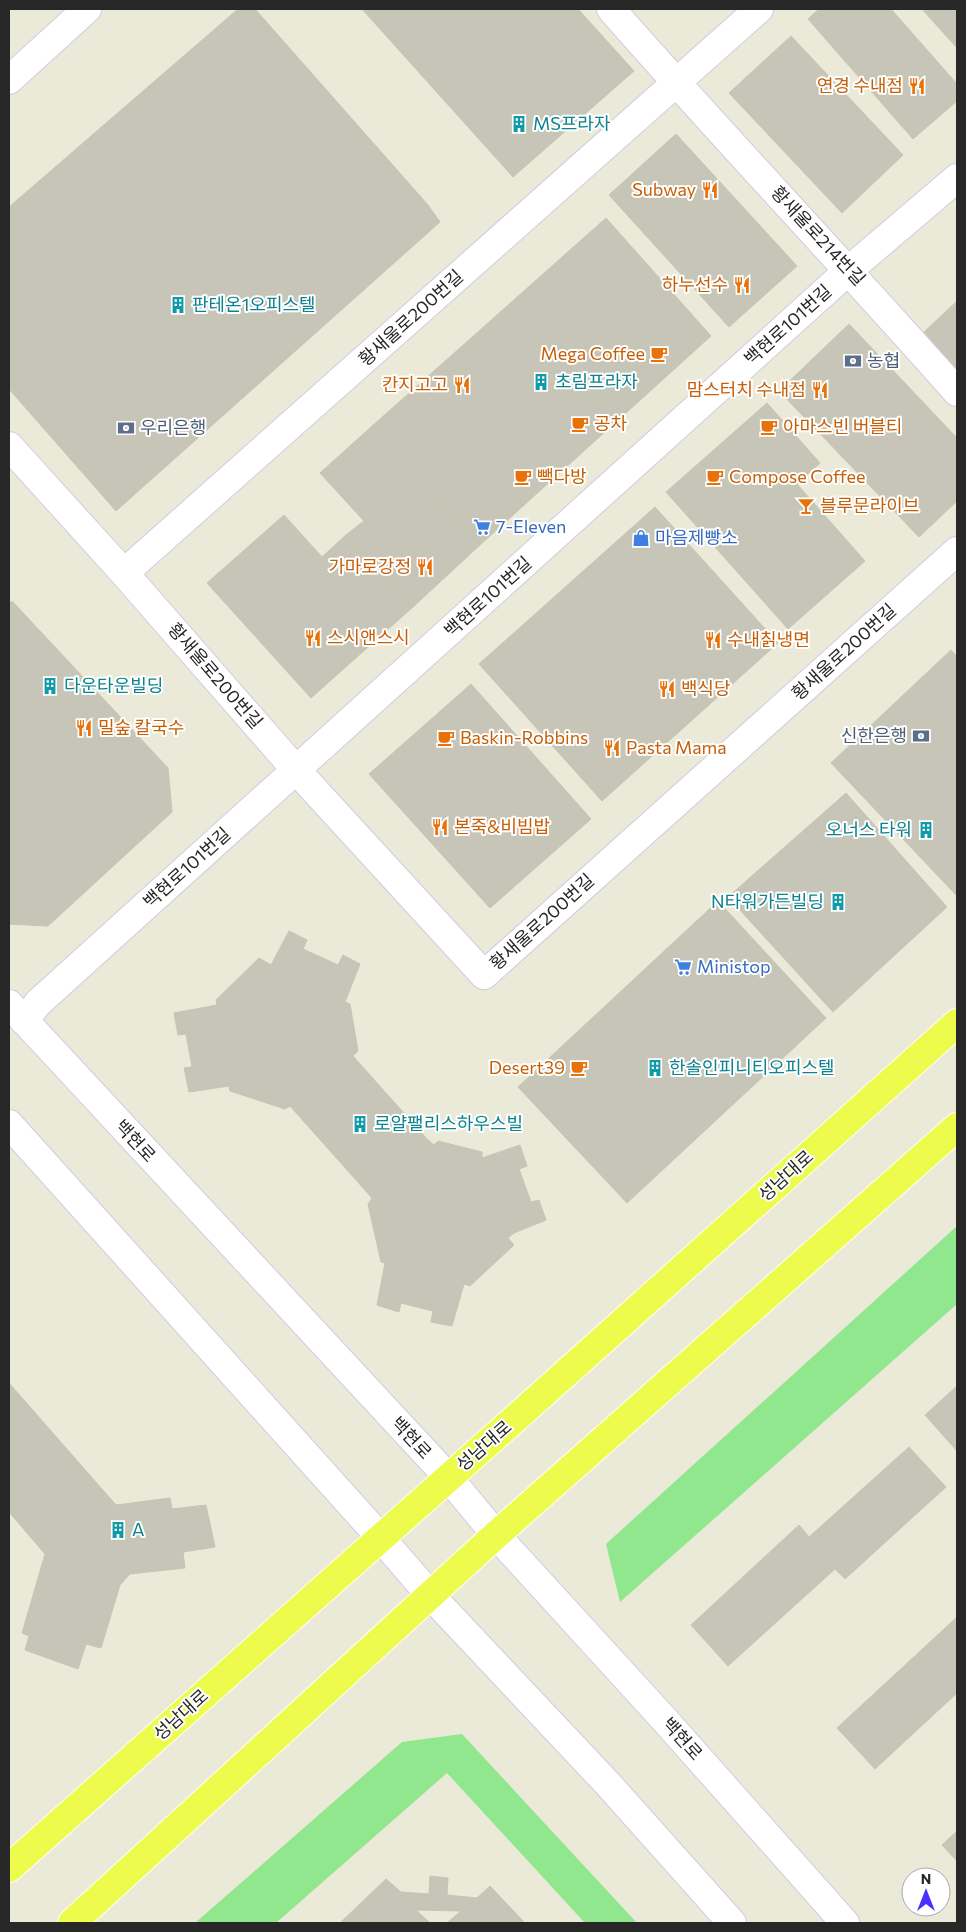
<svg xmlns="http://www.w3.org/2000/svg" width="966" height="1932" viewBox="0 0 966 1932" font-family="Commissioner,'Noto Sans KR',sans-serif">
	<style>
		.green { fill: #90e78e }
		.building { fill: #c6c5b7; stroke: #c6c6b1 }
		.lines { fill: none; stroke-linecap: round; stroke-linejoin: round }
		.street-casing { stroke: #cfcce2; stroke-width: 30 }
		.secondary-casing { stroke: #cfcce2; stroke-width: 30 }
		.primary-casing { stroke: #fff; stroke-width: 30 }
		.street { stroke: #fff; stroke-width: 28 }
		.secondary { stroke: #fff; stroke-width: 28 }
		.primary { stroke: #edfb4c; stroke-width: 28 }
		.labels { text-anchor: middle; stroke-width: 4; stroke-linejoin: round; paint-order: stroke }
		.food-label { font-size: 18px; fill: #c56008; stroke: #fff; text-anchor: start }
		.culture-label { font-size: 18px; fill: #0d838f; stroke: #fff; text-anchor: start }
		.street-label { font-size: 18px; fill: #272727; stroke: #fff }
		.service-label { font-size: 18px; fill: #4e5e75; stroke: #fff; text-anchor: start }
		.shop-label { font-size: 18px; fill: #366cbe; stroke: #fff; text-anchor: start }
	</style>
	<rect width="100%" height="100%" fill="#ebe9d7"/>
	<path class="green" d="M957,1226V1304L620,1602L606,1544Z
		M462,1734L637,1923H585L447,1773L276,1923H195L402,1742Z"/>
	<path class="building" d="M238,9H255L428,205L440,222L116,511L9,389V207Z
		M362,9H578L634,71L513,177Z
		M819,9H891L957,84V101L913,139L808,19Z
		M922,9H957V48Z
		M791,36L903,155L842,213L729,93Z
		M676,134L797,266L729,327L609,195Z
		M606,218L711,336L480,545L371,427Z
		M957,301V372L923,333Z
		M849,324L957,438V501L919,537L779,391Z
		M767,403L820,463L797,484L865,561L788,629L666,492Z
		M371,427L480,545L413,607L347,534L364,521L320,473Z
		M655,507L778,643L602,801L479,664Z
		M284,515L322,557L347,534L413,607L311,698L207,583Z
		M12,601L168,768L172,812L48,926L9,924V604Z
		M951,650L957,657V896L831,763Z
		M471,684L591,819L490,908L369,774Z
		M846,793L947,907L833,1012L728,897Z
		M718,901L826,1018L627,1203L518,1087Z
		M289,931L307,940L303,949L338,965L343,955L360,964L345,1002L350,1004L358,1051L353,1056L427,1139L434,1145L438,1141L482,1152V1158L520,1145L527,1166L519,1169L531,1202L539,1200L546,1220L514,1233L508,1238L514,1245L470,1286L464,1284L452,1326L431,1322L433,1311L401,1303L399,1312L377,1305L385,1263L381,1262L368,1204L372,1198L290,1106L285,1109L230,1091L229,1086L189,1092L184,1068L192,1067L186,1034L178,1035L174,1013L217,1005L216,1000L259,958L271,965Z
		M9,1383L116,1505L170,1498L172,1509L206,1505L215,1547L183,1552L185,1568L130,1574L120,1585L101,1648L86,1644L78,1669L25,1650L29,1636L22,1633L45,1554L9,1512Z
		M957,1386V1451L925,1415Z
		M909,1447L946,1487L845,1579L835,1569L728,1666L691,1625L799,1525L809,1537Z
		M957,1617V1693L875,1769L837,1728Z
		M957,1831V1861L942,1845Z
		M430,1876L448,1878L447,1895L477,1898L490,1886L525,1923H447L461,1911L416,1910L430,1923H340L386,1879L401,1892L429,1894Z"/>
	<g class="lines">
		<g class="street-casing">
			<path id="street" d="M611,9C724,138 843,263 957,392
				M9,446L124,573L296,770L484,975L957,551
				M124,573L759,9
				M24,1021L38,1003L849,270L957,178"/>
		</g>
		<g class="secondary-casing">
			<path id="secondary" d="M9,80L87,9
				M9,1004L448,1477L496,1535L663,1718L845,1923
				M9,1124L380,1537L431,1596L607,1783L732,1923"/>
		</g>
		<g class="primary-casing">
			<path id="primary" d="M9,1868L508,1425L957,1023
				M72,1923L496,1535L957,1127"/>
		</g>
		<use href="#street" class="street"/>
		<use href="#secondary" class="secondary"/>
		<use href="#primary" class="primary"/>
	</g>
	<defs>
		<g id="restaurant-bare" transform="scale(1.35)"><path d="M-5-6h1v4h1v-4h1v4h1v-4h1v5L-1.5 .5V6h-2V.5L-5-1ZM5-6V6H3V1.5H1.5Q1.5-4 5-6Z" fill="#e8710a" stroke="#fff" stroke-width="2.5" paint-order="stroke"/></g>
		<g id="building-bare" transform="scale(1.35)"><path d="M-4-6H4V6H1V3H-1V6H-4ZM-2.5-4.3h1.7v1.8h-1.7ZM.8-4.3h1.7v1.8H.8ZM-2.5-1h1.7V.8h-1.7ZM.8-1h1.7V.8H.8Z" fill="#0f9aa8" stroke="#fff" stroke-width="2.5" paint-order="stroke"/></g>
		<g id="cafe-bare" transform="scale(1.35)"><path d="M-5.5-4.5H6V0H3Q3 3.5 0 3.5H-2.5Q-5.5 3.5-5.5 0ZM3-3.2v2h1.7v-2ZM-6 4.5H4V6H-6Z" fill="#e8710a" stroke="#fff" stroke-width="2.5" paint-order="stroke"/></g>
		<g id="bank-bare" transform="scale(1.35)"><path d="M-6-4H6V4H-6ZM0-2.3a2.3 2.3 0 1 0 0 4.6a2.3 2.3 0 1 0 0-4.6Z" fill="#5c6f8a" stroke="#fff" stroke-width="2.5" paint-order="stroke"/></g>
		<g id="bar-bare" transform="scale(1.35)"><path d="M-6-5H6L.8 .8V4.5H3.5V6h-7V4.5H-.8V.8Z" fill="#e8710a" stroke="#fff" stroke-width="2.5" paint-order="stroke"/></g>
		<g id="supermarket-bare" transform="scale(1.35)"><path d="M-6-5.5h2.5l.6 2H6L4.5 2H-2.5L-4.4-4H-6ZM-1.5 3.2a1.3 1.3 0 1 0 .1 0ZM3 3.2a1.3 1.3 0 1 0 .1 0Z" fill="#3f7fe0" stroke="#fff" stroke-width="2.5" paint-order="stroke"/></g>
		<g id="shop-bare" transform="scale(1.35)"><path d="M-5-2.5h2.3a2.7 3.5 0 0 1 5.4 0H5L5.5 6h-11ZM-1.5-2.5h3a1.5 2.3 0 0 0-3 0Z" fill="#3f7fe0" stroke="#fff" stroke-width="2.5" paint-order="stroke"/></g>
	</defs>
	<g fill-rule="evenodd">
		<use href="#restaurant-bare" x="917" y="86"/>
		<use href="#building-bare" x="519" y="124"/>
		<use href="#restaurant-bare" x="710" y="190"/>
		<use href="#restaurant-bare" x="742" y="285"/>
		<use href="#building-bare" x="178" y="305"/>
		<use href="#cafe-bare" x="659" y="354"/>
		<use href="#bank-bare" x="853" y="361"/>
		<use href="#building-bare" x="541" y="382"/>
		<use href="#restaurant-bare" x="462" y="385"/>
		<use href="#restaurant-bare" x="820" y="390"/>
		<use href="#cafe-bare" x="580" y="424"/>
		<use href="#cafe-bare" x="769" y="427"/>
		<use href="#bank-bare" x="126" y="428"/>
		<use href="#cafe-bare" x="523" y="477"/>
		<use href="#cafe-bare" x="715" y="477"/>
		<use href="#bar-bare" x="806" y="506"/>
		<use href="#supermarket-bare" x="482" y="527"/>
		<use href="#shop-bare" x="641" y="538"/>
		<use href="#restaurant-bare" x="425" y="567"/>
		<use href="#restaurant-bare" x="313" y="638"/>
		<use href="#restaurant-bare" x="713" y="640"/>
		<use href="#building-bare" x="50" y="686"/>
		<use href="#restaurant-bare" x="667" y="689"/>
		<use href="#restaurant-bare" x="84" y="728"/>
		<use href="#bank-bare" x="921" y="736"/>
		<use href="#cafe-bare" x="446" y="738"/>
		<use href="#restaurant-bare" x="612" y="748"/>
		<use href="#restaurant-bare" x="440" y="827"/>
		<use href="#building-bare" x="926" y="830"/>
		<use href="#building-bare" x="838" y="902"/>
		<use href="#supermarket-bare" x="683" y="967"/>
		<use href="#cafe-bare" x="579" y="1068"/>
		<use href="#building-bare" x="655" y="1068"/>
		<use href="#building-bare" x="360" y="1124"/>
		<use href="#building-bare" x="118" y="1530"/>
	</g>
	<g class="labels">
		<g class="food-label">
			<text x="903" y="92" text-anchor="end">연경 수내점</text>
			<text x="696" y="196" text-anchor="end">Subway</text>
			<text x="728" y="291" text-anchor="end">하누선수</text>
			<text x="645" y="360" text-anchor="end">Mega Coffee</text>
			<text x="448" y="391" text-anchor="end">칸지고고</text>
			<text x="806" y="396" text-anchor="end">맘스터치 수내점</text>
			<text x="594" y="430">공차</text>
			<text x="783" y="433">아마스빈 버블티</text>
			<text x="537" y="483">빽다방</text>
			<text x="729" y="483">Compose Coffee</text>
			<text x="820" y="512">블루문라이브</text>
			<text x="411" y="573" text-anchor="end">가마로강정</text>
			<text x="327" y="644">스시앤스시</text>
			<text x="727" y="646">수내칡냉면</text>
			<text x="681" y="695">백식당</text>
			<text x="98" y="734">밀숲 칼국수</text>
			<text x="460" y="744">Baskin-Robbins</text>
			<text x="626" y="754">Pasta Mama</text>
			<text x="454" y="833">본죽&amp;비빔밥</text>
			<text x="565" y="1074" text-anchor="end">Desert39</text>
		</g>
		<g class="culture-label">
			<text x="533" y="130">MS프라자</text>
			<text x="192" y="311">판테온1오피스텔</text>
			<text x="555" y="388">초림프라자</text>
			<text x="64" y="692">다운타운빌딩</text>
			<text x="912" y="836" text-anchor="end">오너스 타워</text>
			<text x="824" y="908" text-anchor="end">N타워가든빌딩</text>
			<text x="669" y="1074">한솔인피니티오피스텔</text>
			<text x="374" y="1130">로얄팰리스하우스빌</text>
			<text x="132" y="1536">A</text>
		</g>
		<g class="street-label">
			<text transform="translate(818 236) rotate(47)" y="6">황새울로214번길</text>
			<text transform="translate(411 318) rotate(-42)" y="6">황새울로200번길</text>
			<text transform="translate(788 325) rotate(-42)" y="6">백현로101번길</text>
			<text transform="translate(488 597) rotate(-42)" y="6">백현로101번길</text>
			<text transform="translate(844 652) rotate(-42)" y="6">황새울로200번길</text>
			<text transform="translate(215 676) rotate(49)" y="6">황새울로200번길</text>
			<text transform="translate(187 868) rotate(-42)" y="6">백현로101번길</text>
			<text transform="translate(542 922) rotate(-42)" y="6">황새울로200번길</text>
			<text transform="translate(135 1141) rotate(47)" y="6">백현로</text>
			<text transform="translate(786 1176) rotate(-42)" y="6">성남대로</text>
			<text transform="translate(411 1438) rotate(47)" y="6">백현로</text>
			<text transform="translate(484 1446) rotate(-41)" y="6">성남대로</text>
			<text transform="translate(181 1715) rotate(-42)" y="6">성남대로</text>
			<text transform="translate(682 1739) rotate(48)" y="6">백현로</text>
		</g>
		<g class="service-label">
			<text x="867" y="367">농협</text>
			<text x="140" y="434">우리은행</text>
			<text x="907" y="742" text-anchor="end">신한은행</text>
		</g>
		<g class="shop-label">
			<text x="496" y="533">7-Eleven</text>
			<text x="655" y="544">마음제빵소</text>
			<text x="697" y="973">Ministop</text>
		</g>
	</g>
	<rect width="966" height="1932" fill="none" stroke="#272727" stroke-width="20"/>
	<g transform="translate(926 1892)"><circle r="24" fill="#ffffff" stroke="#a9a9a9"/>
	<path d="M0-4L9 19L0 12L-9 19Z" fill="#4b30ff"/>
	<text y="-8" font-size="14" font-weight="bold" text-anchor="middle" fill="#272727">N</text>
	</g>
</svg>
